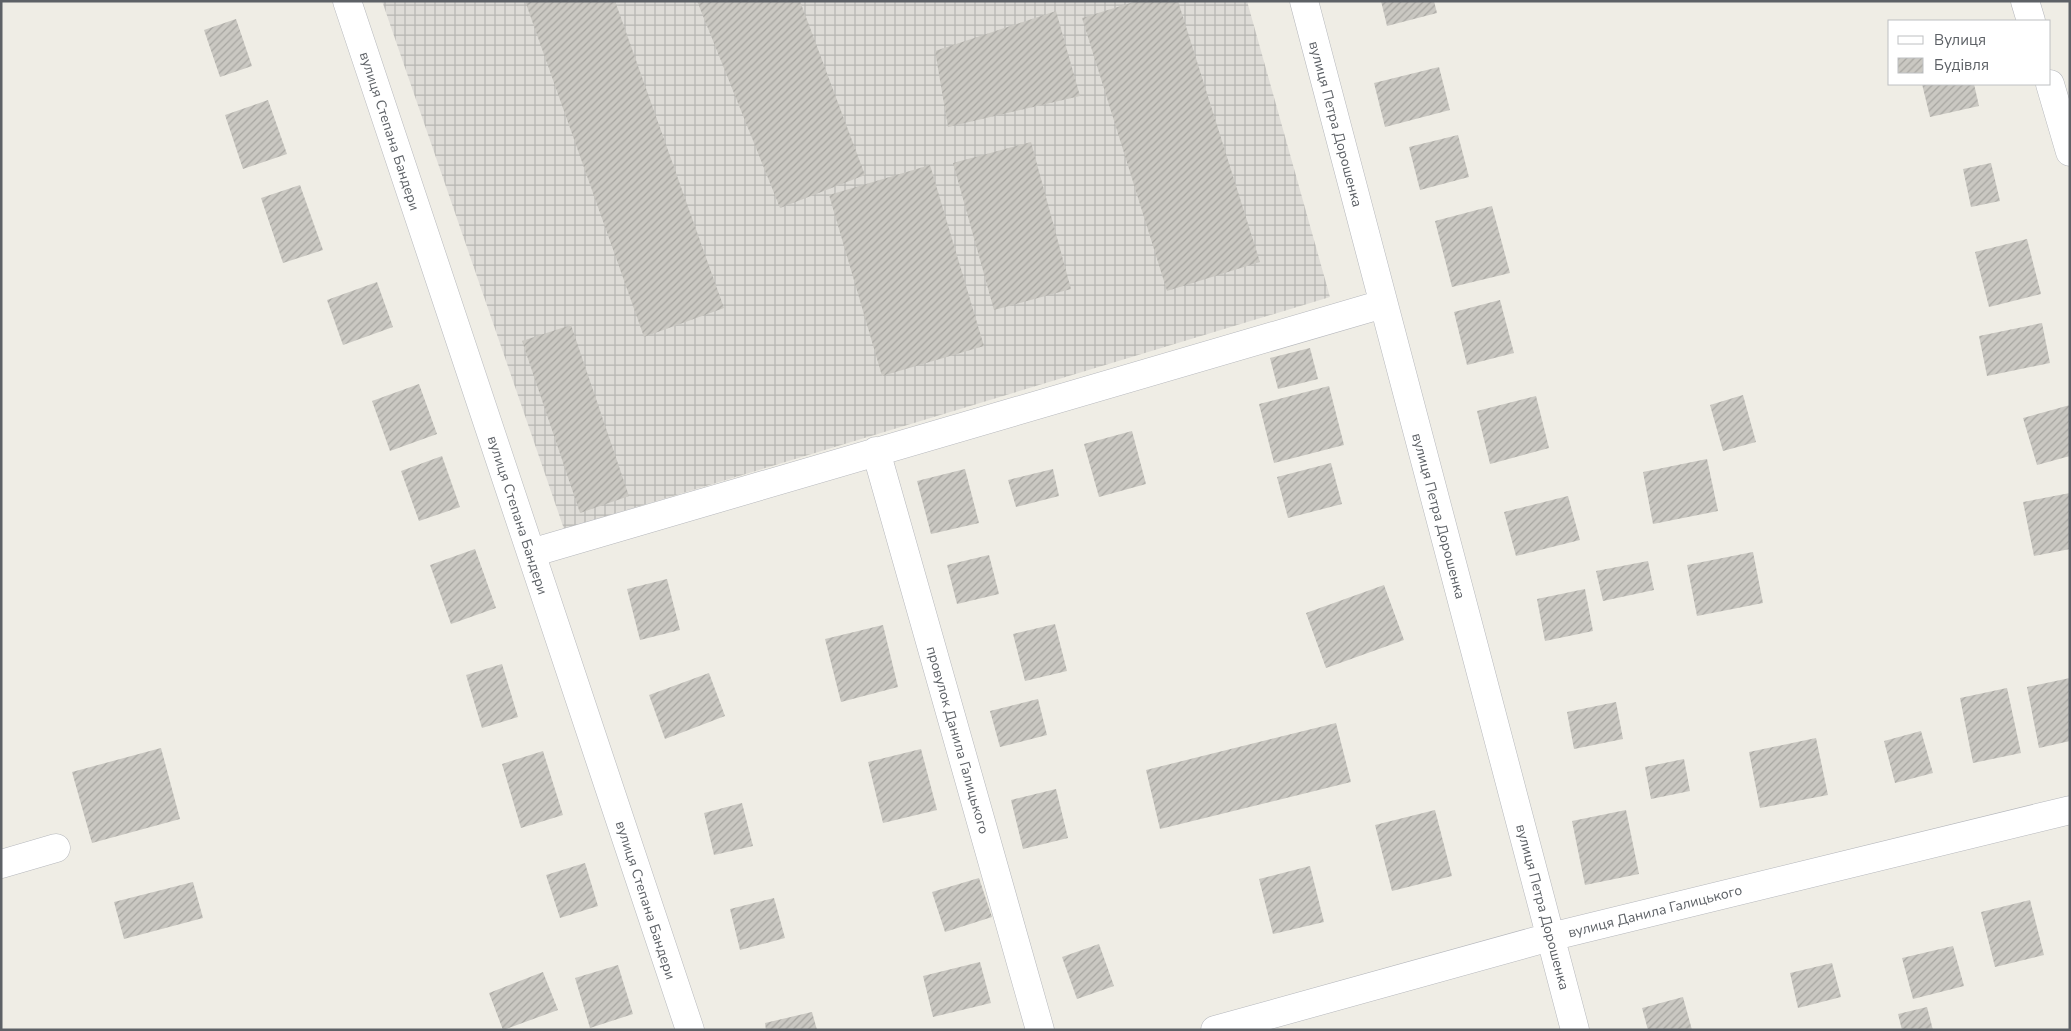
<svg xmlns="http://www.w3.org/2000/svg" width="2071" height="1031" viewBox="0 0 2071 1031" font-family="'Nunito Sans',sans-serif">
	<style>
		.industrial { fill: url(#industrial-grid) }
		.building { fill: url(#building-hatch) }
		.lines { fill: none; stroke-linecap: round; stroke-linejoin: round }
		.street-casing { stroke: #b5b7bc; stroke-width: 29 }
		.street { stroke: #fff; stroke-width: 28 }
		.labels { text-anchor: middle; stroke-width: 4.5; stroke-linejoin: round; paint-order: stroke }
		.street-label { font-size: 14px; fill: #5d6166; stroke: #fff }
	</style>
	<defs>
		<pattern id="industrial-grid" width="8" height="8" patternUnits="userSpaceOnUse" patternTransform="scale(1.25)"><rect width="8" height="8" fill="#dedcd7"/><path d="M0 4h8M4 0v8" fill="none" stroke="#b7b6b2"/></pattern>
		<pattern id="building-hatch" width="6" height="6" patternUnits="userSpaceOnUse" patternTransform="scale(1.25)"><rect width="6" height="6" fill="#cac8c2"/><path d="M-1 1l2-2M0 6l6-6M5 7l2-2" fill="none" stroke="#a7a6a1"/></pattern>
	</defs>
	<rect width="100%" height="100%" fill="#efede5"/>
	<path class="industrial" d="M382,1H1247L1330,297L564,529Z"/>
	<path class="building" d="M525,1H615L724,308L644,337Z
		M697,1H800L865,175L780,208Z
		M1137,1H1178L1260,262L1167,291L1082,18Z
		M1381,1H1434L1437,13L1387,26Z
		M1056,11L1080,96L948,127L935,51Z
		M236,19L252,66L220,77L204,30Z
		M1439,67L1450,110L1385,127L1374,83Z
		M1922,84H1974L1979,106L1930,117Z
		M268,100L287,154L243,169L225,115Z
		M1458,135L1469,177L1420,190L1409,147Z
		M1031,142L1071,289L994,310L953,163Z
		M1991,163L2000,201L1971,207L1963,169Z
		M930,165L984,346L882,376L829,195Z
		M300,185L323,250L283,263L261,198Z
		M1492,206L1510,273L1452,287L1435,221Z
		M2027,239L2041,294L1989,307L1975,252Z
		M377,282L393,327L343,345L327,300Z
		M1500,300L1514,353L1467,365L1454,312Z
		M2042,323L2050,363L1987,376L1979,336Z
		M571,325L629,496L580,513L522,341Z
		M1310,348L1318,379L1278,389L1270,358Z
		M419,384L437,434L390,451L372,401Z
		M1329,386L1344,445L1274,463L1259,404Z
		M1743,395L1756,442L1723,451L1710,405Z
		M1536,396L1549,448L1490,464L1477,411Z
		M2070,405V456L2037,465L2023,418Z
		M1132,431L1146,484L1099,497L1084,444Z
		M442,456L460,507L419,521L401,471Z
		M1707,459L1718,511L1653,524L1643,472Z
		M1331,463L1342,504L1288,518L1277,477Z
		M965,469L979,523L931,534L917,481Z
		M1053,469L1059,496L1016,507L1008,480Z
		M2070,493V549L2034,556L2023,502Z
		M1568,496L1580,540L1516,556L1504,512Z
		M475,549L496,608L451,624L430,565Z
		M1753,552L1763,603L1697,616L1687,565Z
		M989,555L999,594L957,604L947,565Z
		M1648,561L1654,590L1603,601L1596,571Z
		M667,579L680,630L640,640L627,589Z
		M1384,585L1404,640L1326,668L1306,613Z
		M1585,589L1593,631L1545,641L1537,599Z
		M1055,624L1067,671L1025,681L1013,634Z
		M883,625L898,687L841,702L825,639Z
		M502,664L518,717L482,728L466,675Z
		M709,673L725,716L665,739L649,695Z
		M2070,678V741L2039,748L2027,687Z
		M2007,688L2021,753L1973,763L1960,698Z
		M1038,699L1047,735L1000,747L990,711Z
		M1616,702L1623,739L1574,749L1567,712Z
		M1336,723L1351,782L1160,829L1146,770Z
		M1921,731L1933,773L1895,783L1884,741Z
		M1816,738L1828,795L1760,808L1749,752Z
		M161,748L180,819L92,843L72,772Z
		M921,749L937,810L883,823L868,762Z
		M543,751L563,815L521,828L502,764Z
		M1684,759L1690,791L1651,799L1645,767Z
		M1056,789L1068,838L1023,849L1011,800Z
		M742,803L753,846L714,855L704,813Z
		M1435,810L1452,876L1392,891L1375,825Z
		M1626,810L1639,874L1585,885L1572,821Z
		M585,863L598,906L560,918L546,875Z
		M1310,866L1324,922L1273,934L1259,879Z
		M979,878L992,917L945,932L932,892Z
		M193,882L203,918L124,939L114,902Z
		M774,898L785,938L740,950L730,909Z
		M2030,900L2044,955L1995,967L1981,912Z
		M1099,944L1114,986L1077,999L1062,957Z
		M1953,946L1964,986L1913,999L1902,958Z
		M980,962L991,1003L933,1017L923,976Z
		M1832,963L1841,997L1798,1008L1790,973Z
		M618,965L633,1014L590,1028L575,978Z
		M543,972L558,1010L503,1030L489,993Z
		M1683,997L1692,1030H1648L1642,1008Z
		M1927,1007L1933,1030H1902L1898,1014Z
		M812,1012L817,1030H766L765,1023Z"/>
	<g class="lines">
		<g class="street-casing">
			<path id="street" d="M347,1L690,1030
				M1304,1L1575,1030
				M2025,1L2031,21
				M2050,84L2070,152
				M876,451L1040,1030
				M531,553L1383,304
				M1,864L56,848
				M1215,1030L1550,937L2070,810"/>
		</g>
		<use href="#street" class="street"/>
	</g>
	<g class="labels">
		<g class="street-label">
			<text transform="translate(1336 124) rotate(75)" y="5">вулиця Петра Дорошенка</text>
			<text transform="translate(390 131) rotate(72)" y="5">вулиця Степана Бандери</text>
			<text transform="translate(518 515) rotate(72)" y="5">вулиця Степана Бандери</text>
			<text transform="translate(1439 516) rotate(75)" y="5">вулиця Петра Дорошенка</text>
			<text transform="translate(958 740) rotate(74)" y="5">провулок Данила Галицького</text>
			<text transform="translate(646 900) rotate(72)" y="5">вулиця Степана Бандери</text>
			<text transform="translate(1543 907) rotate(75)" y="5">вулиця Петра Дорошенка</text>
			<text transform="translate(1655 911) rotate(-14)" y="5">вулиця Данила Галицького</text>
		</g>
	</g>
	<rect width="2071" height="1031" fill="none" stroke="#5d6166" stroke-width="5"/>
	<rect x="1888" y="20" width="162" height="65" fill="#ffffff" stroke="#bec0c2"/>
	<rect x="1898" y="36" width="25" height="8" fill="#ffffff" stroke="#bec0c2"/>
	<text x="1934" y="45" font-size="15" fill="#5d6166">Вулиця</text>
	<rect x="1898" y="58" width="25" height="15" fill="url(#building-hatch)" stroke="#bec0c2"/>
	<text x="1934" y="70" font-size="15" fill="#5d6166">Будівля</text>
</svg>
